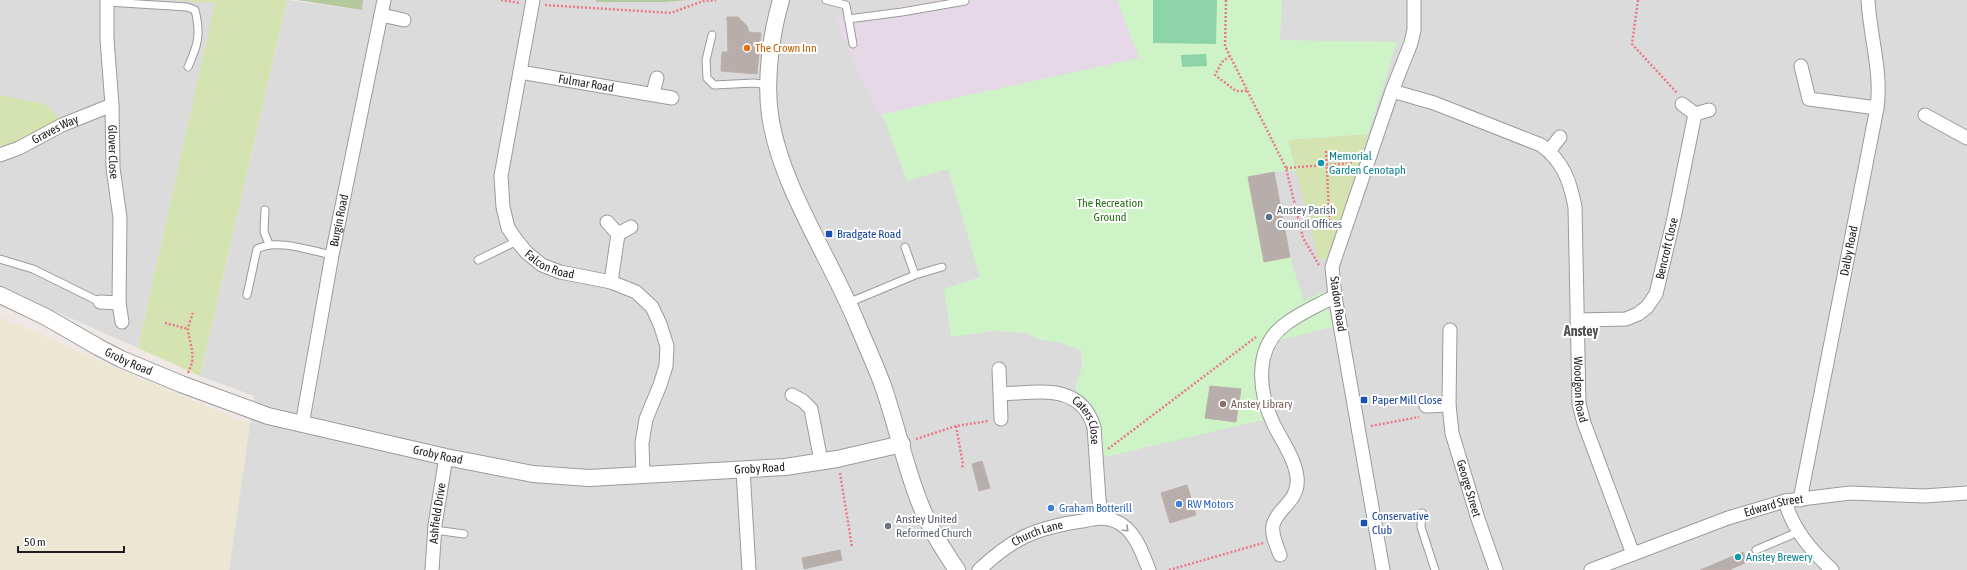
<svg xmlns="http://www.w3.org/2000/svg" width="1967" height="570" viewBox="0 0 1967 570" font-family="'Asap Condensed',sans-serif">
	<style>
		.residential { fill: #dcdbdc }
		.industrial { fill: #e6d8e6 }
		.farmland { fill: #ebe7d3 }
		.grass { fill: #d5e3b1 }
		.forest { fill: #b5c99f }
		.park { fill: #cef3c7 }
		.pitch { fill: #8cd4a7 }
		.parking { fill: #dadada }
		.building { fill: #b7aeab; stroke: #beaea9 }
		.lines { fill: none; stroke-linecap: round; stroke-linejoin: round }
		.service-casing { stroke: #9b9b9b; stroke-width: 9 }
		.minor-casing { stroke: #9b9b9b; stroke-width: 15 }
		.tertiary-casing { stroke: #9b9b9b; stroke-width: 18 }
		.path { stroke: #ea7a89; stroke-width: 2.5; stroke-dasharray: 2 2; stroke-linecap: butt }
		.service { stroke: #fff; stroke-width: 7 }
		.minor { stroke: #fff; stroke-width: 13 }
		.tertiary { stroke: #fff; stroke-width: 16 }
		.oneway { stroke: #9a9a9a }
		.food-dot { fill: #e8710a; stroke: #fff; stroke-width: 1.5 }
		.culture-dot { fill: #0f9aa8; stroke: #fff; stroke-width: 1.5 }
		.service-dot { fill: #5c6f8a; stroke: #fff; stroke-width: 1.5 }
		.transit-dot { fill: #1a4fb4; stroke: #fff; stroke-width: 1.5 }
		.education-dot { fill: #8d6e63; stroke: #fff; stroke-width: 1.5 }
		.shop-dot { fill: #3f7fe0; stroke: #fff; stroke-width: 1.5 }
		.worship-dot { fill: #6b7280; stroke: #fff; stroke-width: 1.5 }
		.labels { text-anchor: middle; stroke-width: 4; stroke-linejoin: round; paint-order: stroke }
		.food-label { font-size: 12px; fill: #c56008; stroke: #fff; text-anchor: start }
		.street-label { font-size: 12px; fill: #1e1e1e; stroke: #fff }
		.culture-label { font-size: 12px; fill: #0d838f; stroke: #fff; text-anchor: start }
		.park-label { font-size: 12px; fill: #267118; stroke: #fff }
		.service-label { font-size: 12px; fill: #4e5e75; stroke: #fff; text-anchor: start }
		.transit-label { font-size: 12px; fill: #164399; stroke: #fff; text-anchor: start }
		.education-label { font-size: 12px; fill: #785e54; stroke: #fff; text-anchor: start }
		.shop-label { font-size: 12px; fill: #366cbe; stroke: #fff; text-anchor: start }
		.worship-label { font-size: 12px; fill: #5b616d; stroke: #fff; text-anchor: start }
		.quarter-label { font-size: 14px; font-weight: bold; fill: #515151; stroke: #fff }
	</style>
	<rect width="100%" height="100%" fill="#eee9e5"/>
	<path class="residential" d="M0,0H216L138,348L0,287Z
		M287,0L362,10L363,0H596V2H665L688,0H1967V570H229L254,396L200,376Z"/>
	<path class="industrial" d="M934,0H1117L1139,58L912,108L878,114L835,19Z"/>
	<path class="farmland" d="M0,317L172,392L250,424L229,570H0Z"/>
	<path class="grass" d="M171,0H287L200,376L138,348L215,3Z
		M0,95L45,104L56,114L62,125L0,155Z
		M1368,134L1331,258L1319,260L1288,140Z"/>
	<path class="forest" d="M297,0H363L362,10Z
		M596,0H688L665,2H596Z"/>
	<path class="park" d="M1117,0H1282L1280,40L1397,42L1368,134L1288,140L1296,171L1274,172L1248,177L1264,261L1290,257L1304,300L1324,291L1333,327L1268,343L1263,358L1271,418L1105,457L1091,417L1075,387L1082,367L1081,350L1060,343L1037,339L1026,333L994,331L951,337L944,289L980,277L948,169L907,181L882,114L1139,58Z"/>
	<path class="pitch" d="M1153,0H1217L1216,44L1153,43Z
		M1206,54L1207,66L1182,67L1181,55Z"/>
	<path class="parking" d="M714,9L727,17L728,52H722L721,71L757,74V89L682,97L680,79L685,41L694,16L702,10Z
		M1296,171L1322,272L1324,291L1304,301L1290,257L1274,172Z
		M855,546L861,570H804L802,558Z"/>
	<path class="building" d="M727,17H738L747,26L749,32L761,33L757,74L721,71L722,52H728Z
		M1274,172L1290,257L1264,262L1248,177Z
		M1210,386L1241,389L1236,422L1205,418Z
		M982,461L990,488L979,491L972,464Z
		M1187,485L1196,515L1170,523L1161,493Z
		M840,550L842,560L804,569L802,558Z
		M1743,552L1747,562L1729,570H1700Z"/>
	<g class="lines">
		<g class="service-casing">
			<path id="service" d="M826,0L846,5L853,44
				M107,2L187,7L195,10C201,34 198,45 188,67
				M848,19L902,12L965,1
				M712,35L706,60L707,78L714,85L754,83L769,85
				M265,210L264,232L269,244
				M905,247L915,275
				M0,259L33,269L100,302
				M478,260L517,241
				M247,295L257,249C276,238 311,251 332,255
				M848,303L915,275L942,267
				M1422,513L1421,527L1435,570
				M435,530L464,534
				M1756,550L1798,532"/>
		</g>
		<g class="minor-casing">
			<g id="minor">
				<path id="s1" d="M107,0V39L112,105L113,168L120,218L119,303L122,322"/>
				<path id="s2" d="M533,0L501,176L503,207L508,228L517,241L527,253L542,265L560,272L611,282L636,292L652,307L660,324L667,346L666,366L660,385L646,419L642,443L643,475"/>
				<path d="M381,15L404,20"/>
				<path d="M1801,66L1809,99L1877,108"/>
				<path id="s3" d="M520,72L672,98"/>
				<path id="s4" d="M1392,91L1434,103L1541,145C1563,161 1570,181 1575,207L1579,404L1584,423L1633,554"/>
				<path d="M653,93L657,78"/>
				<path d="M1682,104L1695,114L1709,110"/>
				<path d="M1925,115L1967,138"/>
				<path d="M1549,151L1560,137"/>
				<path id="s5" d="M0,155L19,148L62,125L112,105"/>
				<path d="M607,222L618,234L631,227"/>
				<path d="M611,282L618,234"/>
				<path d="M100,302L119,303"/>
				<path id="s6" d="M1577,320L1626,319L1638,314L1647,307L1656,294L1674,218L1695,114"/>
				<path id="s7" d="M1450,330L1449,405L1452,433L1478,519L1496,570"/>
				<path d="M999,369L1001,419"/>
				<path id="s8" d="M1001,394C1038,393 1080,382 1094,427L1099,500L1103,518"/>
				<path d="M792,395L803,401L811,409L821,461"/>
				<path d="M1426,406L1449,405"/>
				<path id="s9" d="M302,425L332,255L384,0"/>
				<path d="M743,470L749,570"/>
				<path id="s10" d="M1800,500L1877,108C1882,71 1870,37 1868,0"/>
				<path d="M1785,501C1793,530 1811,550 1832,570"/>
				<path d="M1280,555C1277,546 1271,535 1273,525C1277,508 1300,501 1297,477C1295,459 1282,441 1274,425C1258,392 1253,346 1287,323C1302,312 1319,305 1335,296"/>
				<path id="s11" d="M432,570L435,525L446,457"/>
				<path id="s12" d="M979,570C1013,538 1035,528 1082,521C1093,519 1104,516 1115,521C1134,528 1142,552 1149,570"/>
				<path d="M1383,570L1335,296L1332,267L1392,91L1411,43L1414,30V0"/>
				<path id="s13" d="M1591,570L1728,518L1785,501L1850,493L1924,496L1967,493"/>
			</g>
		</g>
		<g class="tertiary-casing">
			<g id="tertiary">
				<path d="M781,0C771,34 765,80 770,115C780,185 829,256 856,321C865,343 875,364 883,386C897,426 905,467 921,506C930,529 943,549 957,570"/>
				<path id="s14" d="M0,295L46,317L98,347L121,359L181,384L268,416L446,457L533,474L589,478L785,467L837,459L902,444"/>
			</g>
		</g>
		<path class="path" d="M501,0L520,3
			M1226,0L1225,46L1286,168L1303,238L1319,265
			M1638,0L1632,44L1677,93
			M545,5L671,13L703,1L716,0
			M1230,56L1222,62L1215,75L1236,91H1248
			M1326,151L1330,231
			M1286,168L1353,163
			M165,323L188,329
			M188,373C197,355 190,347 188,330C188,325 192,317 193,312
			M956,426L963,464L962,468
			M1371,426L1419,417
			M916,439L956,426L988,421
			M1108,449L1256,337
			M840,473L852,547
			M1169,570L1263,543"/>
		<use href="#service" class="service"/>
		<use href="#minor" class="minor"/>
		<use href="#tertiary" class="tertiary"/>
	</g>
	<defs><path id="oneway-chevron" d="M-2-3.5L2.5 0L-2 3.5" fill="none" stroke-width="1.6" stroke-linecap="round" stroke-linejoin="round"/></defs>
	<use class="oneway" href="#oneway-chevron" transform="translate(1126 529) rotate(43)"/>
	<circle class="food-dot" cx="747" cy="48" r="4"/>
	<g class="culture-dot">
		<circle cx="1321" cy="163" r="4"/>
		<circle cx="1738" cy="557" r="4"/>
	</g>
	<circle class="service-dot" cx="1269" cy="217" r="4"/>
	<g class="transit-dot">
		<rect x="825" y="230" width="8" height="8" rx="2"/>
		<rect x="1360" y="396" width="8" height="8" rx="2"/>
		<rect x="1360" y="519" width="8" height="8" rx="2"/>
	</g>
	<circle class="education-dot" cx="1223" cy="404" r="4"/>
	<g class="shop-dot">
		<circle cx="1179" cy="504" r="4"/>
		<circle cx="1051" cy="508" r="4"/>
	</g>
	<circle class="worship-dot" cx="888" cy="526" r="4"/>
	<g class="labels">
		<g class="food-label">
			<text x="755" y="52">The Crown Inn</text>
		</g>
		<g class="street-label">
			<text dy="4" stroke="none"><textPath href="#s3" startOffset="67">Fulmar Road</textPath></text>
			<text dy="4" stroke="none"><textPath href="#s5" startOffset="61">Graves Way</textPath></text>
			<text dy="4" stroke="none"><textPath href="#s1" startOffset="152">Glover Close</textPath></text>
			<text dy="4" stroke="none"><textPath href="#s9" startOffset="208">Burgin Road</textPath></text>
			<text dy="4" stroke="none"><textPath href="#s6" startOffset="136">Bencroft Close</textPath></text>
			<text dy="4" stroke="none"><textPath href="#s10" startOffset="254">Dalby Road</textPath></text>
			<text dy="4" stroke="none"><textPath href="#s2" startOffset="289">Falcon Road</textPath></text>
			<text transform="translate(1338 304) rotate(82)" y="4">Stadon Road</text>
			<text dy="4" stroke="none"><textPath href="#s14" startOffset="145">Groby Road</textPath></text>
			<text dy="4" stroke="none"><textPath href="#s4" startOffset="414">Woodgon Road</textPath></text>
			<text dy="4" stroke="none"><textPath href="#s8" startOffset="100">Caters Close</textPath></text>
			<text dy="4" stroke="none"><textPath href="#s14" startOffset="469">Groby Road</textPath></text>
			<text dy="4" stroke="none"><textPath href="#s14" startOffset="793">Groby Road</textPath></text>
			<text dy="4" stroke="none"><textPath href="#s7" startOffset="161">George Street</textPath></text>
			<text dy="4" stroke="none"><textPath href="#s13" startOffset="194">Edward Street</textPath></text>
			<text dy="4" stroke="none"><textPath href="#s11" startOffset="57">Ashfield Drive</textPath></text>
			<text dy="4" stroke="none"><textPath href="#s12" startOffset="70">Church Lane</textPath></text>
		</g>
		<g class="culture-label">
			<text x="1329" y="160">Memorial<tspan x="1329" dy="14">Garden Cenotaph</tspan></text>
			<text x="1746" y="561">Anstey Brewery</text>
		</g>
		<g class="park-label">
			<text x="1110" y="207">The Recreation<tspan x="1110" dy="14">Ground</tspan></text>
		</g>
		<g class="service-label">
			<text x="1277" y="214">Anstey Parish<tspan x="1277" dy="14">Council Offices</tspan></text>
		</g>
		<g class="transit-label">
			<text x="837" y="238">Bradgate Road</text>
			<text x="1372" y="404">Paper Mill Close</text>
			<text x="1372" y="520">Conservative<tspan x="1372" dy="14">Club</tspan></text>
		</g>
		<g class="education-label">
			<text x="1231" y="408">Anstey Library</text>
		</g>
		<g class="shop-label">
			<text x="1187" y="508">RW Motors</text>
			<text x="1059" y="512">Graham Botterill</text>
		</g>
		<g class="worship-label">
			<text x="896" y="523">Anstey United<tspan x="896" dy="14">Reformed Church</tspan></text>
		</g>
		<g class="quarter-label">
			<text x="1581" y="336">Anstey</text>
		</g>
	</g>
	<path d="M18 546v6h106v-6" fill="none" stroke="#1e1e1e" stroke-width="2"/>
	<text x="24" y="546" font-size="12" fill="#1e1e1e" stroke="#ffffff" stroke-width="3" paint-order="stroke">50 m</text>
</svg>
